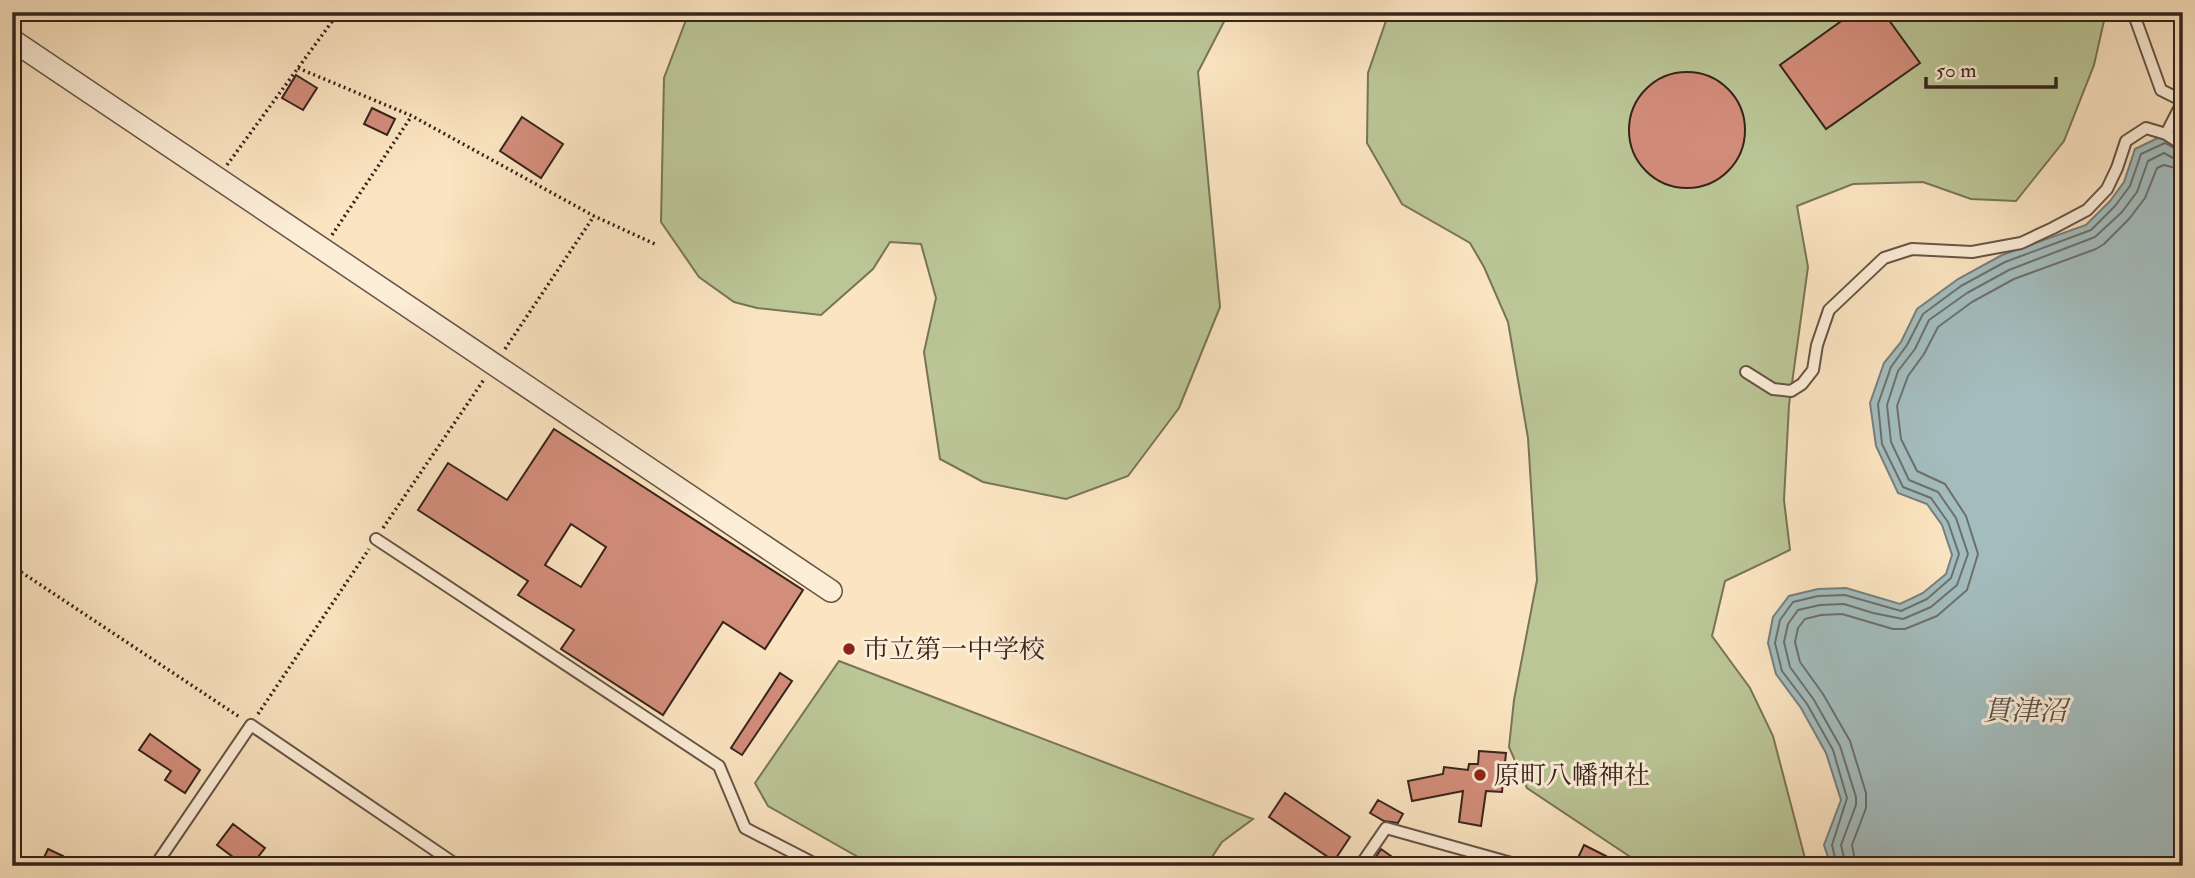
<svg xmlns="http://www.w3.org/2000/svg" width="2195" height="878" viewBox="0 0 2195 878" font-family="'IM FELL Double Pica','Noto Serif JP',serif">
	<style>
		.green { fill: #bbc596; stroke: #787459; stroke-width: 2 }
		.water { fill: #a3bcbd; stroke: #777f7d; stroke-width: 2 }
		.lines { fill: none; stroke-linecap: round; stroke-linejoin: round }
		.shore { stroke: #6c706c; stroke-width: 2 }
		.building { fill: #d38d7b; stroke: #36241c; stroke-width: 2; fill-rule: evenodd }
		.lane-casing { stroke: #675445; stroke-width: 14 }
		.street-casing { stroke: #675445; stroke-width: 24 }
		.path { stroke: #36241c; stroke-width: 3.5; stroke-dasharray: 2 3.5; stroke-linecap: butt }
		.lane { stroke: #fcedd7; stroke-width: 10 }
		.street { stroke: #fcedd7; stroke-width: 21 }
		.poi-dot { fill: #8f2418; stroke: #fcedd7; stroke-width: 2.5 }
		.labels { text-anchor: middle; stroke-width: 6; stroke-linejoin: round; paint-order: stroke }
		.poi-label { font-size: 26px; fill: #36241c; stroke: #fcedd7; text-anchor: start }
		.water-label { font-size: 28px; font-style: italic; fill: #57524c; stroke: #fcedd7 }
	</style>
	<rect width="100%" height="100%" fill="#fbe4c1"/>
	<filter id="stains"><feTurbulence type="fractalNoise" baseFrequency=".00286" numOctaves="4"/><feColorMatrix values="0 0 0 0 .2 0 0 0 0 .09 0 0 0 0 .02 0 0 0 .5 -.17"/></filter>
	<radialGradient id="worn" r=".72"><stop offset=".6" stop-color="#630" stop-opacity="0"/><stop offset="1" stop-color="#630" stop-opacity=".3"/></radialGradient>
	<path class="green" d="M689,12H1229L1198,72L1220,307L1179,408L1128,476L1066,499L983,482L940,459L924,352L936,298L921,244L890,242L873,269L821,315L757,308L734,302L699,277L661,222L664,78Z
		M1389,12H2106L2094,65L2064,141L2016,201L1971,199L1923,182L1853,184L1797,206L1808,267L1789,405L1784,500L1790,550L1725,581L1712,636L1750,688L1773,736L1807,866H1644L1527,788L1509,747L1514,700L1537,580L1528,438L1508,322L1484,267L1470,243L1402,204L1367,143L1368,73Z
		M839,661L1253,819L1222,842L1206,866H874L768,806L755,783Z"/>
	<path class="water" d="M2166,134L2183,145V866H1831L1824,845L1841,800L1826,753L1801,708L1776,674L1768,643L1773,617L1789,596L1818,589L1846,588L1900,604L1923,593L1946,574L1952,555L1942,525L1927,504L1898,493L1876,446L1870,403L1884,363L1901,342L1917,309L1958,279L2002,255L2086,225L2110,201L2124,182L2135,149Z"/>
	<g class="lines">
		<path class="shore" d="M1837,866L1832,845L1847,798L1833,750L1807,704L1782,671L1775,643L1780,620L1793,602L1818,596L1845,595L1901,611L1927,599L1951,578L1959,554L1948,522L1931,498L1903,487L1882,444L1878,404L1891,367L1907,345L1923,314L1961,286L2005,262L2091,230L2115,206L2130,186L2141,154L2165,143L2179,151
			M1846,866L1841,845L1856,805V797L1840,746L1814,700L1790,667L1784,642L1788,624L1798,610L1820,605L1844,604L1873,613L1903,619L1931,607L1957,585L1968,554L1956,518L1938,492L1909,480L1891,442L1887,405L1898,371L1915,349L1929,320L1967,293L2009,270L2095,237L2122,212L2137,192L2148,161L2164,153L2175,159L2183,160
			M1856,866L1852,845L1866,808V793L1850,741L1823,694L1800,662L1795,642L1798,628L1805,619L1821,615L1842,614L1893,629H1905L1937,616L1967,590L1978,554L1966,516L1945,484L1917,471L1901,439L1897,406L1908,376L1924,354L1938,327L1972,302L2014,279L2096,249L2104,244L2129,219L2145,198L2157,168L2164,165L2183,170"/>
	</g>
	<path class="building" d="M1854,12H1883L1920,63L1826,129L1780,65Z
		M1629 130a58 58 0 1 1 116 0a58 58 0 1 1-116 0Z
		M296,75L317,88L303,110L282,98Z
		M372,108L395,119L387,135L364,124Z
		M522,117L563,144L541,178L500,151Z
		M554,429L803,590L765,649L723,622L663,715L561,649L574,630L518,595L528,581L418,510L448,463L507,500ZM571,524L606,547L581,587L545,565Z
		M780,673L792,681L742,755L731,748Z
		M150,734L200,770L185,793L165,780L171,771L139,750Z
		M1479,751L1506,753L1502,792L1486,791L1481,826L1459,822L1463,791L1412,801L1408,781L1443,774L1444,767L1468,770L1469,764H1478Z
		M1285,793L1350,837L1334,861L1269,817Z
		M1378,800L1403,814L1398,823L1384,821L1370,813Z
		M233,824L265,848L251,866H245L217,845Z
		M1584,845L1606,856L1601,866H1588L1577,860Z
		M48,849L63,856L58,866H40Z
		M1381,849L1405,866H1370Z"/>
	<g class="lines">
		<g class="lane-casing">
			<path id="lane" d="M2133,12L2161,90L2183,101
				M2166,134L2183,145
				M1746,372L1773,389L1791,391L1802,384L1813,370L1817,345L1829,310L1884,258L1912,249L1972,252L2021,243L2053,228L2087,210L2107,189L2117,168L2126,141L2146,128L2166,134L2183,101
				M376,539L719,766L745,828L819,866
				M155,866L251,725L458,866
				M1360,866L1386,828L1522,866"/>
		</g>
		<g class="street-casing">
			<path id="street" d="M12,40L831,591"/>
		</g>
		<path class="path" d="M298,68L412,116L594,216L657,245
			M227,165L339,12
			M332,235L411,117
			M505,349L594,216
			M383,528L485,378
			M12,566L241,718
			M258,714L369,549"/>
		<use href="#lane" class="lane"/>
		<use href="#street" class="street"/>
	</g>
	<g class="poi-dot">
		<circle cx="849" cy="649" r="7"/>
		<circle cx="1480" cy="775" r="7"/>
	</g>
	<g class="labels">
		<g class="poi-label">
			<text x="863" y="658">市立第一中学校</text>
			<text x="1494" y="784">原町八幡神社</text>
		</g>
		<g class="water-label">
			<text x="2025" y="720">貫津沼</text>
		</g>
	</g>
	<rect width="2195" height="878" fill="none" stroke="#fbe4c1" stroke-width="42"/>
	<rect x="14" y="14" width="2167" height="850" fill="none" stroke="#36241c" stroke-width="3.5"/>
	<rect x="21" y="21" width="2153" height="836" fill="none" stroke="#36241c" stroke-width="2"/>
	<path d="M1926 77v10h130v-10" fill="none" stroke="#36241c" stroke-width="3.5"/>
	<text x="1936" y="77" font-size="21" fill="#36241c" stroke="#fcedd7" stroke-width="5" paint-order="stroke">50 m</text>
	<rect width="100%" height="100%" filter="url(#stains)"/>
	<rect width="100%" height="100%" fill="url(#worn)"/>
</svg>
